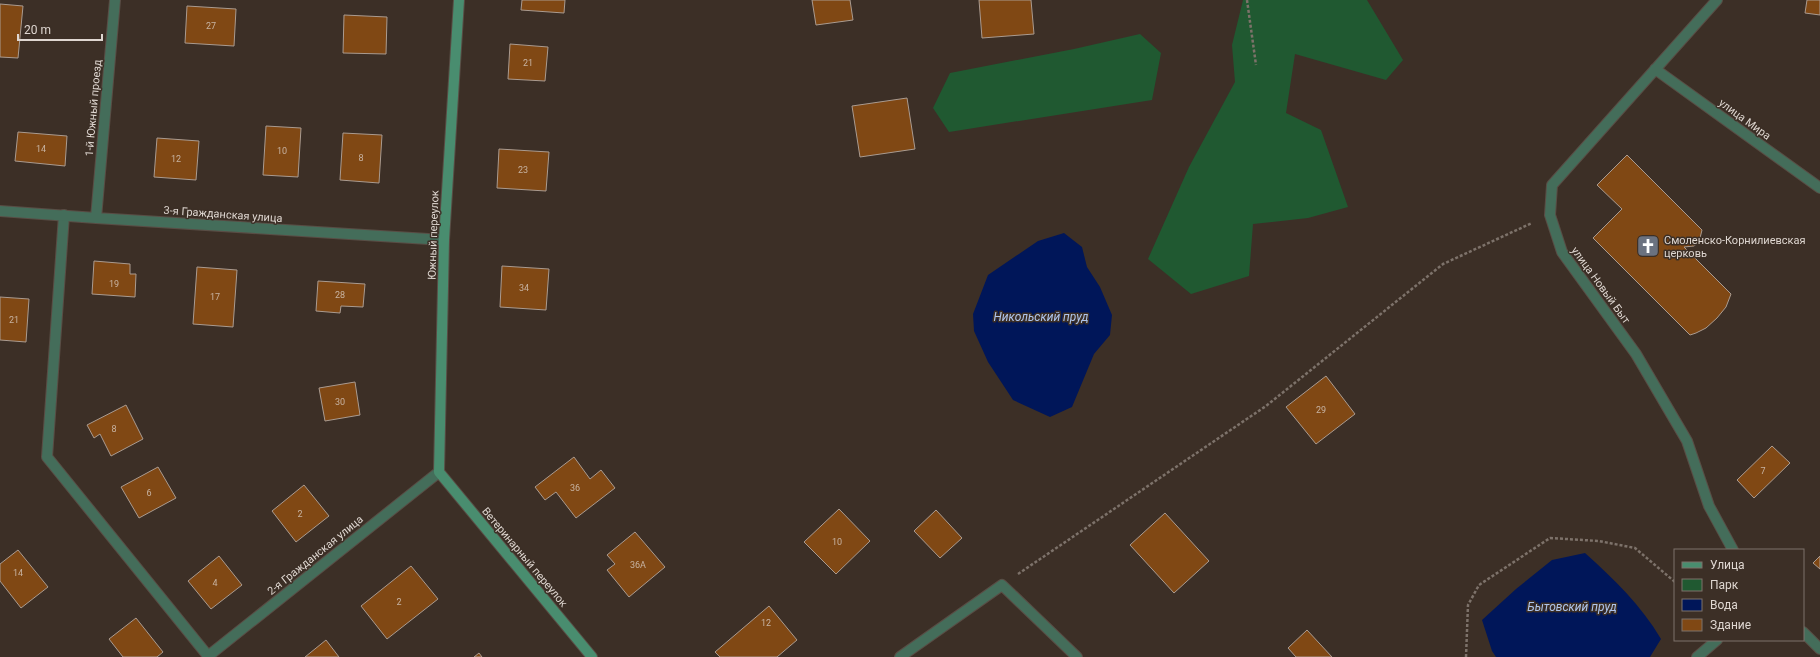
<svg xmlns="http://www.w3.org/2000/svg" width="1820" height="657" viewBox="0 0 1820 657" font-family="Roboto,sans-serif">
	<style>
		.green { fill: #205931 }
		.water { fill: #001659 }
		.building { fill: #804814; stroke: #aa9b90 }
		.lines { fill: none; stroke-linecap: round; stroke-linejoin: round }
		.lane-casing { stroke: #594d45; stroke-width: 12 }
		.street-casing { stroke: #594d45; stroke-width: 12 }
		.secondary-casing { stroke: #594d45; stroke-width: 12 }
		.path { stroke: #7d726a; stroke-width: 2.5; stroke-dasharray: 3 2; stroke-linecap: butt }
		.lane { stroke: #446d5a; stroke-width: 10 }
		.street { stroke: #446d5a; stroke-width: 10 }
		.secondary { stroke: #498d6f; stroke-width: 10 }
		.labels { text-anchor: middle; stroke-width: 3; stroke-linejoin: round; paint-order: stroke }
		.number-label { font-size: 9px; fill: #c7b3a2 }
		.street-label { font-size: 11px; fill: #dfd7d1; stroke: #3c2f26 }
		.poi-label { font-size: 11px; fill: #dfd7d1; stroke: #3c2f26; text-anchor: start }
		.water-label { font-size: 12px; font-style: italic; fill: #afc5ed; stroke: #3c2f26 }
	</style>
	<rect width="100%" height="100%" fill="#3c2f26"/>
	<path class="green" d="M1243,0H1367L1403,60L1386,80L1295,54L1286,113L1321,130L1348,207L1308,218L1253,224L1249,276L1191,294L1148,259L1189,167L1235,82L1232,45Z
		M1140,34L1161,53L1152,100L949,132L933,108L950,73L1074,49Z"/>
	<path class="water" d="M1064,233L1082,247L1087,267L1100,287L1112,315L1110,335L1094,354L1072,407L1050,417L1013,400L988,362L974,331L973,314L988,275L1038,241Z
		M1585,553C1614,579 1641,605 1661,639L1650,657H1496L1492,651L1482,620L1516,589L1552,560Z"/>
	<path class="building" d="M522,0H565L564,13L521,10Z
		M812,0H850L853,20L816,25Z
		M979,0H1031L1034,34L982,38Z
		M1807,0H1820V15L1805,13Z
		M0,4L23,6L18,58L0,57Z
		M187,6L236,9L234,46L185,43Z
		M344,15L387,17L386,54L343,53Z
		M510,44L548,47L545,81L508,79Z
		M907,98L915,149L860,157L852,106Z
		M266,126L301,128L298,177L263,175Z
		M18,132L67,136L65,166L15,161Z
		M343,133L382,135L379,183L340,180Z
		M157,138L199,141L196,180L154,177Z
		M499,149L549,152L546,191L497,188Z
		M1627,155L1702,230L1699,242L1694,246L1684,247L1731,294L1726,307L1717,318L1706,328L1696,333L1690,335L1593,238L1622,209L1597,185Z
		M94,261L130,264V274H136L135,297L92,294Z
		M502,266L549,269L546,310L500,307Z
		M197,267L237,270L233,327L193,324Z
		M318,281L365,284L363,307L341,306L340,313L316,311Z
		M0,297L29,299L26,342L0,340Z
		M1326,376L1355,414L1316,444L1286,407Z
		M355,382L360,415L325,421L319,388Z
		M126,405L143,439L111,456L100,434L94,438L87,425Z
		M1772,446L1790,463L1754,498L1737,480Z
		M574,457L590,479L601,470L615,488L576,518L556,492L545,500L535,487Z
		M158,467L176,498L139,518L121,487Z
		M304,485L329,516L296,542L272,511Z
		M839,509L870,541L836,574L804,542Z
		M936,510L962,538L940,558L914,531Z
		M1165,513L1209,561L1174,593L1130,545Z
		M635,532L665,567L629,597L607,570L615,564L607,555Z
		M18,550L48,587L21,608L0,581V564Z
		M219,556L242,585L211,609L188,581Z
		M1820,556V569L1813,563Z
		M411,566L438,599L387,639L361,606Z
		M769,606L797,640L777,657H720L715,652Z
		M136,618L163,652L157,657H123L109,639Z
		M1307,630L1332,657H1296L1288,648Z
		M326,640L339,657H305Z
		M479,653L482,657H474Z"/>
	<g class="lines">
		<g class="lane-casing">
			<path id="lane" d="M64,215L47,457L208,656
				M900,657L1002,585L1077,657
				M1697,657L1717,640"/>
		</g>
		<g class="street-casing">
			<path id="street" d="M1717,0L1552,185L1550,215L1562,252L1636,354L1687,441L1709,506L1733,550
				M1655,69L1820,188
				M0,211L96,218L444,240
				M96,218L115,0
				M1803,632L1820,649
				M207,657L439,472"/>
		</g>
		<g class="secondary-casing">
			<path id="secondary" d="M459,0L444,240L439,472L592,657"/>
		</g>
		<path class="path" d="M1247,0L1256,65
			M1018,574L1266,406L1443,264L1532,223
			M1466,657L1468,605L1479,585L1550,538L1599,541L1635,548L1675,582"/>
		<use href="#lane" class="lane"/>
		<use href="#street" class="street"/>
		<use href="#secondary" class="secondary"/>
	</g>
	<defs>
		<g id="church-square" transform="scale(1.15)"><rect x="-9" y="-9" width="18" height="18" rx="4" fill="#6b7280" stroke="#3c2f26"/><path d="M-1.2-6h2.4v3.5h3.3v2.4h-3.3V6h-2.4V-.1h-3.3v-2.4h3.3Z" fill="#fff"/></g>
	</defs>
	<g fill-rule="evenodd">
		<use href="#church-square" x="1648" y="246"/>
	</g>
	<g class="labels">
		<g class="number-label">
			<text x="211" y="29">27</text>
			<text x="528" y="66">21</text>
			<text x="41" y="152">14</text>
			<text x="282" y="154">10</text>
			<text x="361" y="161">8</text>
			<text x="176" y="162">12</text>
			<text x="523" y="173">23</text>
			<text x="114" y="287">19</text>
			<text x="524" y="291">34</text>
			<text x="340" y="298">28</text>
			<text x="215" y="300">17</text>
			<text x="14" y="323">21</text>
			<text x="340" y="405">30</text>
			<text x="1321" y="413">29</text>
			<text x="114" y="432">8</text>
			<text x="1763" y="474">7</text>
			<text x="575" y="491">36</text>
			<text x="149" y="496">6</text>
			<text x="300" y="517">2</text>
			<text x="837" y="545">10</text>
			<text x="638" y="568">36А</text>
			<text x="18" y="576">14</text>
			<text x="215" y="586">4</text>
			<text x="399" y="605">2</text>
			<text x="766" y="626">12</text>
		</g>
		<g class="street-label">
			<text transform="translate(93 108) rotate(-85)" y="4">1-й Южный проезд</text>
			<text transform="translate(1745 119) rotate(36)" y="4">улица Мира</text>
			<text transform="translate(223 214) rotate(4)" y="4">3-я Гражданская улица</text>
			<text transform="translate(433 235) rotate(-88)" y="4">Южный переулок</text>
			<text transform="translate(1601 285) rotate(54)" y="4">улица Новый Быт</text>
			<text transform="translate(315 555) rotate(-39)" y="4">2-я Гражданская улица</text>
			<text transform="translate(525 557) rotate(50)" y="4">Ветеринарный переулок</text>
		</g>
		<g class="poi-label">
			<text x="1664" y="244">Смоленско-Корнилиевская<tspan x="1664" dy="13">церковь</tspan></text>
		</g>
		<g class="water-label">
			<text x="1041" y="321">Никольский пруд</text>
			<text x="1572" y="611">Бытовский пруд</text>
		</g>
	</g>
	<rect x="1674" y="549" width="130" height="92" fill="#3c2f26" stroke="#7d726a"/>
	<rect x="1682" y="562" width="20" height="6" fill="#498d6f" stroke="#7d726a"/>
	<text x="1710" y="569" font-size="12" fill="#dfd7d1">Улица</text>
	<rect x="1682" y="579" width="20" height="12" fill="#205931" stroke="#7d726a"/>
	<text x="1710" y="589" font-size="12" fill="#dfd7d1">Парк</text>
	<rect x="1682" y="599" width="20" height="12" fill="#001659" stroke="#7d726a"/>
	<text x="1710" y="609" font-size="12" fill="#dfd7d1">Вода</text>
	<rect x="1682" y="619" width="20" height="12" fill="#804814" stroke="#7d726a"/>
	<text x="1710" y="629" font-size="12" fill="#dfd7d1">Здание</text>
	<path d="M18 34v6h84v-6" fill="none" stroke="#dfd7d1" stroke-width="2"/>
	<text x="24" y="34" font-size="12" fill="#dfd7d1" stroke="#3c2f26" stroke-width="3" paint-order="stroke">20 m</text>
</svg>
